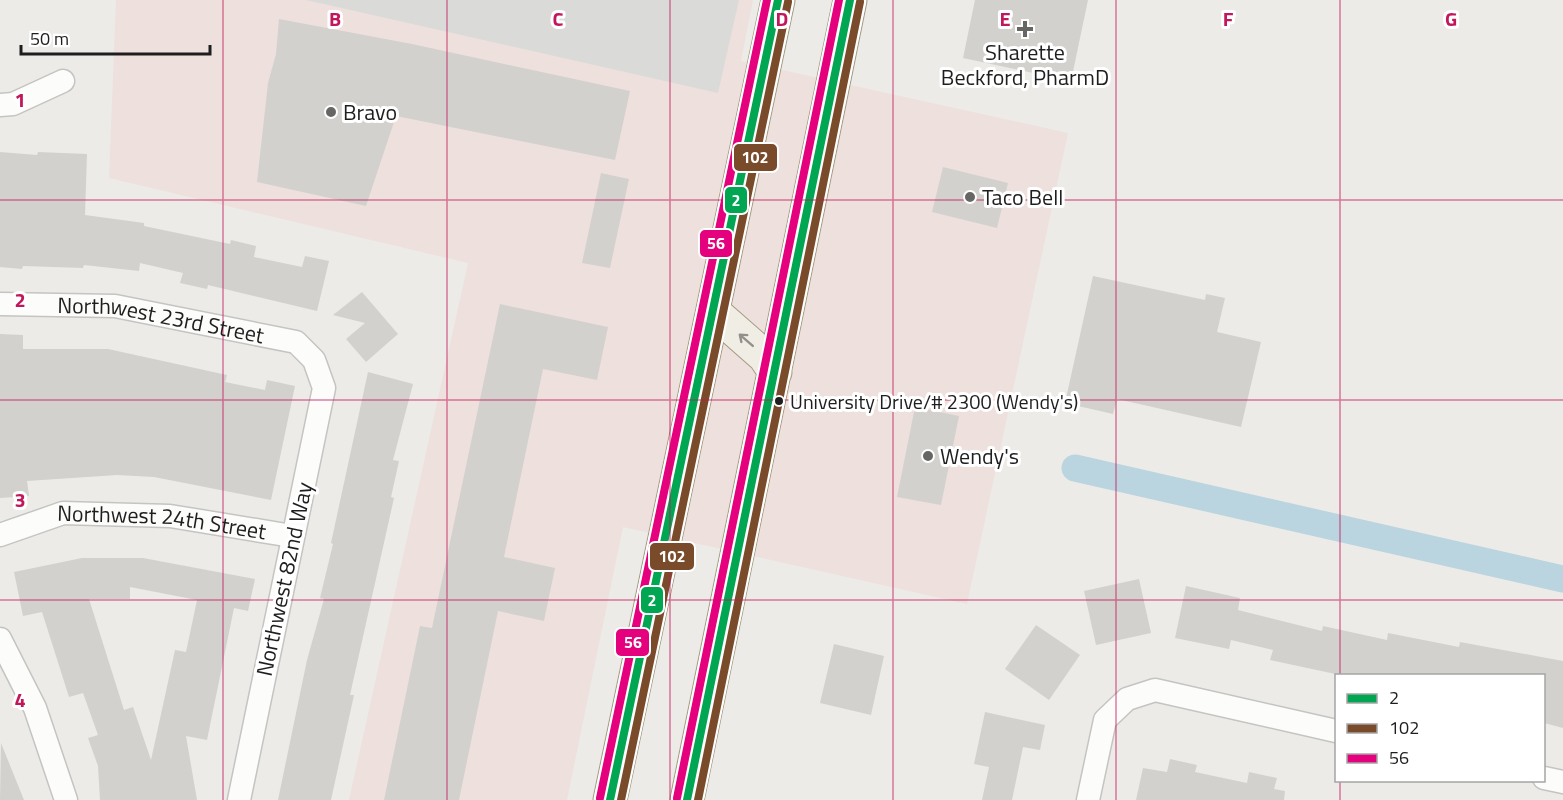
<svg xmlns="http://www.w3.org/2000/svg" width="1563" height="800" viewBox="0 0 1563 800" font-family="'Titillium Web',sans-serif">
	<style>
		.commercial { fill: #eee0dc }
		.religious { fill: #dadad8 }
		.lines { fill: none; stroke-linecap: round; stroke-linejoin: round }
		.canal { stroke: #bad5e0; stroke-width: 27 }
		.building { fill: #d3d1ce; fill-rule: evenodd }
		.street-casing { stroke: #c5c4c3; stroke-width: 25 }
		.primary-casing { stroke: #a39b83; stroke-width: 35 }
		.street { stroke: #fcfcfb; stroke-width: 22 }
		.primary { stroke: #f0ede4; stroke-width: 33 }
		.bus-1-casing { stroke: #fff; stroke-width: 12 }
		.bus-2-casing { stroke: #fff; stroke-width: 12 }
		.bus-3-casing { stroke: #fff; stroke-width: 12 }
		.bus-1 { stroke: #00a651; stroke-width: 8 }
		.bus-2 { stroke: #7a4b2a; stroke-width: 8 }
		.bus-3 { stroke: #e5007d; stroke-width: 8 }
		.oneway { stroke: #92908b }
		.grid { fill: none; stroke: #c2185b; stroke-width: 1.5; stroke-opacity: 0.55 }
		.poi-dot { fill: #666664; stroke: #fff; stroke-width: 2 }
		.bus-dot { fill: #1e1e1e; stroke: #fff; stroke-width: 2 }
		.labels { text-anchor: middle; stroke-width: 6; stroke-linejoin: round; paint-order: stroke }
		.bus-label { font-size: 20px; fill: #1e1e1e; stroke: #fff; text-anchor: start }
		.poi-label { font-size: 22px; fill: #1e1e1e; stroke: #fff; text-anchor: start }
		.street-label { font-size: 22px; fill: #1e1e1e; stroke: #fff }
		.grid-label { font-size: 20px; text-anchor: middle; font-weight: bold; fill: #c2185b; stroke: #fff; stroke-width: 6; stroke-linejoin: round; paint-order: stroke }
		.line-badge { stroke: #fff; stroke-width: 2 }
		.badge-label { font-size: 16px; text-anchor: middle; font-weight: bold; fill: #fff }
	</style>
	<rect width="100%" height="100%" fill="#ecebe7"/>
	<path class="commercial" d="M116,0H753L741,61L1068,133L967,604L623,527L567,800H349L468,263L109,178Z"/>
	<path class="religious" d="M306,0H739L718,93Z"/>
	<g class="lines">
		<path class="canal" d="M1075,468L1563,579"/>
	</g>
	<path class="building" d="M975,0H1088L1071,81L963,58Z
		M279,19L412,44L630,91L615,160L396,116L366,206L257,182L268,83L276,54Z
		M0,152L37,155L38,152L87,154L85,215L144,223V226L230,244L231,240L256,246L254,257L302,267L305,256L329,261L317,311L208,285L207,289L180,283L183,273L140,263L139,271L84,265L83,268L23,266L22,269L0,267Z
		M943,167L1008,183L997,228L932,212Z
		M601,173L629,179L610,268L582,263Z
		M1093,276L1205,300L1206,294L1225,298L1217,332L1261,342L1241,427L1117,399L1113,414L1065,403Z
		M362,292L398,334L366,362L346,339L365,323L333,315Z
		M500,304L608,327L597,380L543,369L504,557L555,568L544,621L498,611L459,800H384L420,626L432,628Z
		M0,334L23,335V349H108L227,375L225,382L265,390L267,380L295,386L271,500L154,477L117,475L27,481L29,496L0,498Z
		M368,372L413,384L393,460L399,461L391,497L394,498L350,695H354L331,800H278L307,660L324,599L320,598L333,544L331,543Z
		M915,407L959,416L941,505L897,497Z
		M82,558H143L255,579L248,611L234,608L207,740L186,736L197,800H100L98,766L88,738L98,735L83,693L69,697L42,612L23,616L14,572ZM130,587L197,600L186,652L175,650L151,760L133,707L124,710L89,599H130Z
		M1139,579L1151,633L1096,645L1084,591Z
		M1186,586L1240,598L1238,610L1322,631L1323,626L1387,640L1388,633L1459,647L1460,642L1563,661V728L1544,723V675H1340L1270,660L1273,650L1231,640L1229,649L1175,638Z
		M1036,625L1080,655L1049,700L1005,669Z
		M834,644L884,656L871,715L820,703Z
		M985,712L1045,725L1040,750L1023,747L1012,800H982L989,767L974,764Z
		M1,743L24,800H0Z
		M1170,759L1197,765L1195,772L1247,783L1249,772L1277,778L1274,789L1285,791L1284,800H1136L1143,768L1167,772Z"/>
	<g class="lines">
		<g class="street-casing">
			<g id="street">
				<path d="M0,105L13,104L63,81"/>
				<path id="s1" d="M0,304L115,306L296,342L314,360L324,388L239,800"/>
				<path id="s2" d="M0,535L63,513L170,516L292,536"/>
				<path d="M0,639L35,708L66,800"/>
				<path d="M1544,778L1563,782"/>
				<path d="M1088,800L1105,720L1127,699L1155,690L1336,731"/>
			</g>
		</g>
		<g class="primary-casing">
			<path id="primary" d="M714,312L765,357L775,372
				M610,800L778,0
				M687,800L850,0"/>
		</g>
		<use href="#street" class="street"/>
		<use href="#primary" class="primary"/>
		<g class="bus-1-casing">
			<path id="bus-1" d="M610,800L778,0
				M687,800L850,0"/>
		</g>
		<g class="bus-2-casing">
			<path id="bus-2" d="M621,800L788,2
				M698,800L860,2"/>
		</g>
		<g class="bus-3-casing">
			<path id="bus-3" d="M600,798L767,0
				M677,798L839,0"/>
		</g>
		<use href="#bus-1" class="bus-1"/>
		<use href="#bus-2" class="bus-2"/>
		<use href="#bus-3" class="bus-3"/>
	</g>
	<defs><path id="oneway-shaft" d="M-6 0H5M1.5-3L5.5 0L1.5 3" fill="none" stroke-width="1.6" stroke-linecap="round" stroke-linejoin="round" transform="scale(1.5)"/></defs>
	<use class="oneway" href="#oneway-shaft" transform="translate(746 340) rotate(-139)"/>
	<path class="grid" d="M223,0V800M447,0V800M670,0V800M893,0V800M1116,0V800M1340,0V676M0,200H1563M0,400H1563M0,600H1563M1340,780V800"/>
	<g class="poi-dot">
		<path d="M1022 20h6v6h6v6h-6v6h-6v-6h-6v-6h6z"/>
		<circle cx="331" cy="112" r="6"/>
		<circle cx="970" cy="197" r="6"/>
		<circle cx="928" cy="456" r="6"/>
	</g>
	<circle class="bus-dot" cx="779" cy="401" r="5"/>
	<g class="labels">
		<g class="bus-label">
			<text x="790" y="409">University Drive/# 2300 (Wendy's)</text>
		</g>
		<g class="poi-label">
			<text x="1025" y="60" text-anchor="middle">Sharette<tspan x="1025" dy="25">Beckford, PharmD</tspan></text>
			<text x="343" y="120">Bravo</text>
			<text x="982" y="205">Taco Bell</text>
			<text x="940" y="464">Wendy's</text>
		</g>
		<g class="street-label">
			<text dy="8" stroke="none"><textPath href="#s1" startOffset="162">Northwest 23rd Street</textPath></text>
			<text dy="8" stroke="none"><textPath href="#s2" startOffset="166">Northwest 24th Street</textPath></text>
			<text transform="translate(284 579) rotate(-78)" y="8">Northwest 82nd Way</text>
		</g>
	</g>
	<g class="grid-label">
		<text x="335" y="26">B</text>
		<text x="558" y="26">C</text>
		<text x="782" y="26">D</text>
		<text x="1005" y="26">E</text>
		<text x="1228" y="26">F</text>
		<text x="1451" y="26">G</text>
		<text x="20" y="107">1</text>
		<text x="20" y="307">2</text>
		<text x="20" y="507">3</text>
		<text x="20" y="707">4</text>
	</g>
	<g class="line-badge">
		<rect x="733" y="143" width="45" height="29" rx="6" fill="#7a4b2a"/>
		<rect x="724" y="186" width="24" height="28" rx="6" fill="#00a651"/>
		<rect x="699" y="229" width="34" height="29" rx="6" fill="#e5007d"/>
		<rect x="649" y="542" width="46" height="29" rx="6" fill="#7a4b2a"/>
		<rect x="640" y="586" width="24" height="28" rx="6" fill="#00a651"/>
		<rect x="615" y="628" width="35" height="29" rx="6" fill="#e5007d"/>
	</g>
	<g class="badge-label">
		<text x="755" y="163">102</text>
		<text x="736" y="206">2</text>
		<text x="716" y="249">56</text>
		<text x="672" y="562">102</text>
		<text x="652" y="606">2</text>
		<text x="633" y="648">56</text>
	</g>
	<rect x="1335" y="674" width="210" height="108" fill="#ffffff" stroke="#a5a5a5" stroke-width="1.5"/>
	<rect x="1347" y="694" width="30" height="9" fill="#00a651" stroke="#a5a5a5" stroke-width="1.5"/>
	<text x="1389" y="704" font-size="18" fill="#1e1e1e">2</text>
	<rect x="1347" y="724" width="30" height="9" fill="#7a4b2a" stroke="#a5a5a5" stroke-width="1.5"/>
	<text x="1389" y="734" font-size="18" fill="#1e1e1e">102</text>
	<rect x="1347" y="754" width="30" height="9" fill="#e5007d" stroke="#a5a5a5" stroke-width="1.5"/>
	<text x="1389" y="764" font-size="18" fill="#1e1e1e">56</text>
	<path d="M21 45v9h189v-9" fill="none" stroke="#1e1e1e" stroke-width="3"/>
	<text x="30" y="45" font-size="18" fill="#1e1e1e" stroke="#ffffff" stroke-width="4.5" paint-order="stroke">50 m</text>
</svg>
